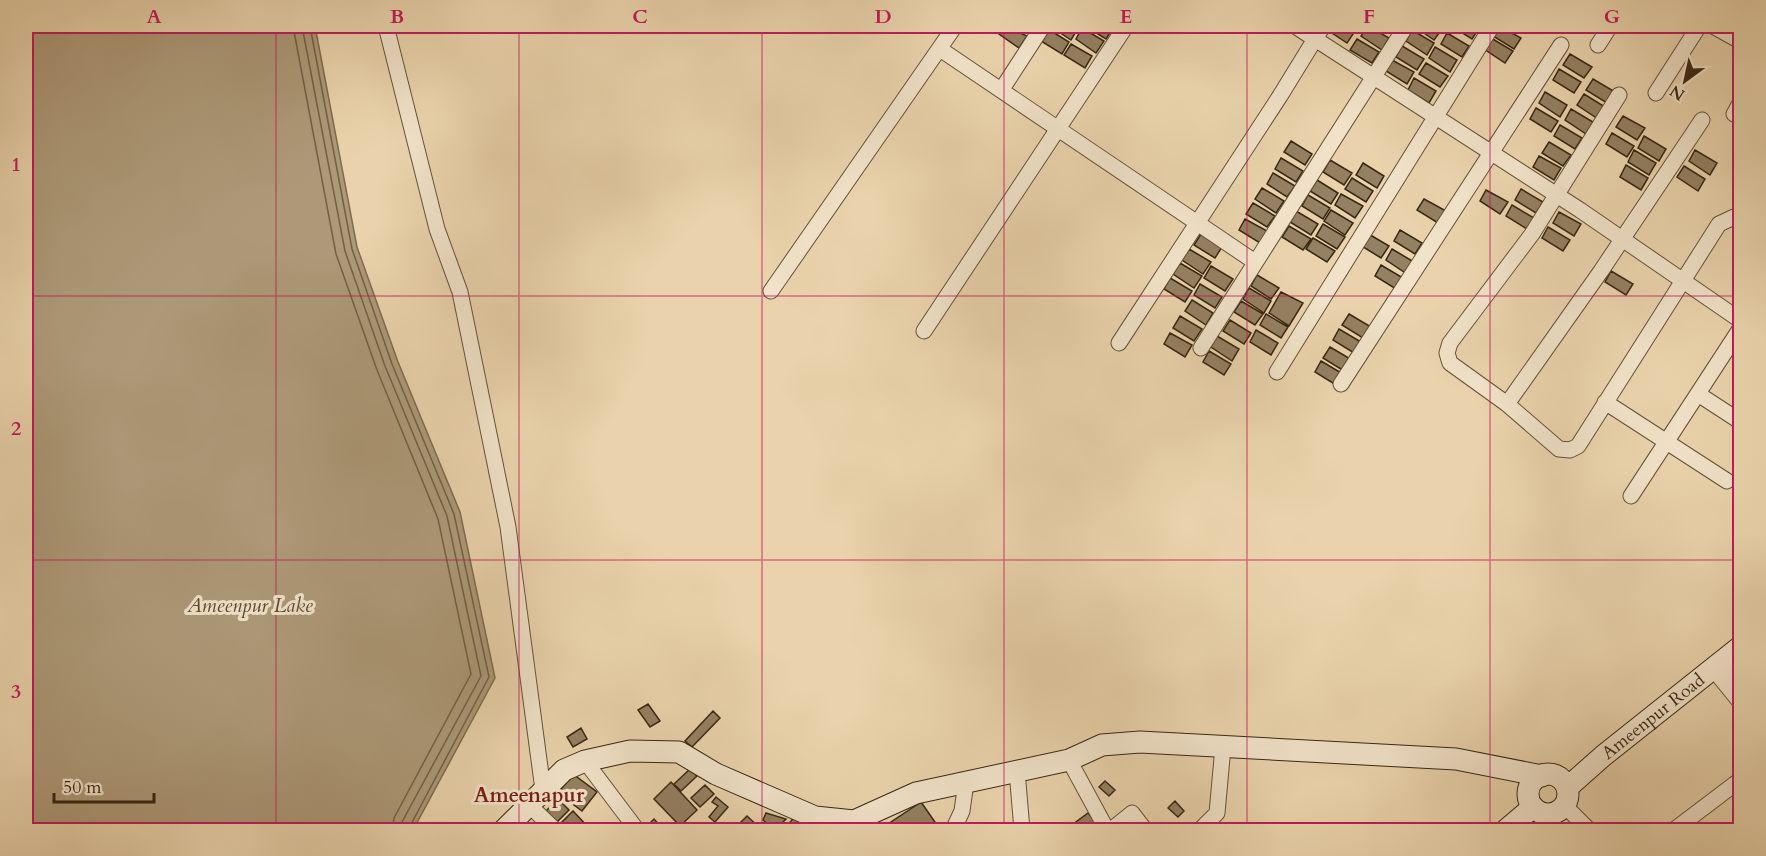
<svg xmlns="http://www.w3.org/2000/svg" width="1766" height="856" viewBox="0 0 1766 856" font-family="Cardo,serif">
	<style>
		.water { fill: #ad9978; stroke: #7e6b4f; stroke-width: 1.5 }
		.lines { fill: none; stroke-linecap: round; stroke-linejoin: round }
		.shore { stroke: #726045; stroke-width: 1.5 }
		.building { fill: #948062; stroke: #372712; stroke-width: 1.5 }
		.street-casing { stroke: #645238; stroke-width: 17 }
		.secondary-casing { stroke: #372712; stroke-width: 23 }
		.street { stroke: #f1e2c9; stroke-width: 15 }
		.secondary { stroke: #f1e2c9; stroke-width: 21 }
		.grid { fill: none; stroke: #c2185b; stroke-width: 1.5; stroke-opacity: 0.55 }
		.labels { text-anchor: middle; stroke-width: 6; stroke-linejoin: round; paint-order: stroke }
		.street-label { font-size: 18px; fill: #372712; stroke: #f1e2c9 }
		.water-label { font-size: 20px; font-style: italic; fill: #5a4931; stroke: #f1e2c9 }
		.quarter-label { font-size: 21px; font-weight: bold; fill: #7a1f14; stroke: #f1e2c9 }
		.neatline { fill: none; stroke: #c2185b; stroke-width: 2 }
		.grid-label { font-size: 20px; text-anchor: middle; font-weight: bold; fill: #c2185b }
	</style>
	<rect width="100%" height="100%" fill="#ead3ac"/>
	<filter id="stains"><feTurbulence type="fractalNoise" baseFrequency=".00333" numOctaves="4"/><feColorMatrix values="0 0 0 0 .2 0 0 0 0 .09 0 0 0 0 .02 0 0 0 .5 -.17"/></filter>
	<radialGradient id="worn" r=".72"><stop offset=".6" stop-color="#630" stop-opacity="0"/><stop offset="1" stop-color="#630" stop-opacity=".3"/></radialGradient>
	<path class="water" d="M26,26H315L357,247L398,362L460,512L495,678L413,830H26Z"/>
	<g class="lines">
		<path class="shore" d="M293,26L336,254L377,370L438,519L471,674L394,818L392,830
			M302,26L345,251L385,366L447,516L481,676L402,822L401,830
			M310,26L352,249L392,364L454,514L489,677L408,830"/>
	</g>
	<path class="building" d="M981,26H998L993,33Z
		M1004,26L1027,36L1019,48L999,34Z
		M1050,26H1074L1078,28L1071,40Z
		M1085,26H1109L1113,28L1106,39Z
		M1328,26H1345L1355,31L1347,43L1326,29Z
		M1368,26L1389,38L1382,50L1361,36Z
		M1380,26H1396L1392,33Z
		M1414,26H1436L1442,29L1434,40Z
		M1451,26H1476L1479,28L1472,39Z
		M1499,26L1521,38L1514,49L1493,36Z
		M1513,26H1531L1526,33Z
		M1082,28L1104,41L1096,53L1076,39Z
		M1048,29L1069,42L1062,54L1041,41Z
		M1412,30L1434,43L1427,55L1406,41Z
		M1447,33L1469,46L1462,57L1441,44Z
		M1491,38L1513,51L1505,63L1484,49Z
		M1357,39L1379,52L1372,63L1350,50Z
		M1071,44L1092,56L1085,68L1064,55Z
		M1402,46L1424,59L1417,70L1396,57Z
		M1435,47L1457,60L1450,72L1429,58Z
		M1570,54L1592,67L1584,78L1563,65Z
		M1392,60L1414,72L1407,84L1386,71Z
		M1426,63L1448,76L1440,87L1419,74Z
		M1559,69L1581,82L1574,93L1553,80Z
		M1414,78L1436,91L1429,103L1408,90Z
		M1593,79L1615,92L1607,103L1586,90Z
		M1545,92L1567,105L1560,117L1539,103Z
		M1584,94L1605,107L1598,119L1577,105Z
		M1536,108L1558,121L1551,132L1530,119Z
		M1571,109L1593,122L1586,134L1565,120Z
		M1623,116L1645,128L1637,140L1616,127Z
		M1560,125L1582,138L1575,149L1554,136Z
		M1612,133L1634,146L1627,157L1606,144Z
		M1644,136L1666,149L1659,161L1638,148Z
		M1291,141L1312,154L1305,165L1284,152Z
		M1549,142L1571,155L1563,166L1542,153Z
		M1634,150L1656,163L1649,175L1628,162Z
		M1695,150L1717,163L1710,175L1689,161Z
		M1539,156L1561,168L1554,180L1533,167Z
		M1281,158L1303,171L1296,182L1275,169Z
		M1330,160L1352,173L1344,185L1323,172Z
		M1363,163L1384,176L1377,188L1356,175Z
		M1626,165L1648,178L1641,190L1620,177Z
		M1684,166L1705,179L1698,191L1677,177Z
		M1273,173L1295,186L1287,197L1267,184Z
		M1352,178L1373,191L1366,202L1345,189Z
		M1317,180L1338,193L1331,204L1310,191Z
		M1262,188L1284,201L1276,213L1255,199Z
		M1521,189L1543,202L1536,213L1515,200Z
		M1486,190L1508,202L1500,214L1480,201Z
		M1341,194L1363,206L1355,218L1335,205Z
		M1308,195L1330,208L1323,219L1302,206Z
		M1424,199L1446,211L1438,223L1417,210Z
		M1253,203L1275,216L1267,227L1246,214Z
		M1512,205L1534,218L1527,229L1506,216Z
		M1331,210L1353,223L1345,235L1324,221Z
		M1296,211L1318,224L1311,235L1290,222Z
		M1559,212L1581,224L1574,236L1553,223Z
		M1245,219L1267,231L1260,243L1239,230Z
		M1323,224L1345,237L1337,249L1316,236Z
		M1289,226L1311,239L1303,250L1282,237Z
		M1548,227L1570,240L1563,251L1542,238Z
		M1400,230L1422,243L1415,254L1394,241Z
		M1367,233L1389,246L1381,258L1360,245Z
		M1201,234L1222,247L1215,258L1194,245Z
		M1313,238L1335,251L1327,262L1306,249Z
		M1189,249L1211,262L1203,274L1182,260Z
		M1392,249L1414,262L1407,274L1386,260Z
		M1180,263L1202,276L1194,288L1173,274Z
		M1381,265L1403,278L1396,289L1375,276Z
		M1211,266L1233,279L1225,291L1204,278Z
		M1611,271L1633,284L1626,295L1605,282Z
		M1257,275L1279,288L1271,299L1251,286Z
		M1170,278L1192,291L1185,302L1164,289Z
		M1200,284L1222,297L1215,308L1194,295Z
		M1249,288L1271,301L1264,313L1243,299Z
		M1281,292L1303,303L1289,326L1269,313Z
		M1192,300L1213,313L1206,325L1185,311Z
		M1241,301L1263,314L1255,325L1234,312Z
		M1266,314L1288,327L1281,338L1260,325Z
		M1349,314L1371,327L1363,338L1342,325Z
		M1180,316L1202,329L1194,341L1173,328Z
		M1230,320L1251,333L1244,344L1223,331Z
		M1339,329L1361,342L1354,353L1333,340Z
		M1256,330L1278,343L1271,355L1250,342Z
		M1170,333L1192,345L1185,357L1164,344Z
		M1217,336L1239,349L1232,361L1211,347Z
		M1330,347L1352,360L1344,371L1323,358Z
		M1209,351L1231,364L1224,375L1203,362Z
		M1321,361L1343,374L1336,385L1315,372Z
		M648,704L660,721L650,727L638,710Z
		M713,711L720,718L692,747L685,741Z
		M581,728L587,739L573,747L567,737Z
		M690,769L697,776L681,791L674,784Z
		M573,774L597,792L582,811L558,793Z
		M1105,781L1115,790L1109,796L1099,787Z
		M671,782L697,810L680,826L654,799Z
		M705,785L714,794L700,807L691,798Z
		M716,797L728,807L715,822L709,817L718,806L712,802Z
		M558,799L569,810L555,824L544,813Z
		M1175,801L1184,811L1178,817L1168,808Z
		M921,802L935,822L924,830H879Z
		M573,811L588,827L584,830H559L556,828Z
		M766,813L786,819L775,830L763,820Z
		M1088,813L1095,821L1082,830H1065Z
		M747,816L762,830H733Z
		M795,816L815,830H784Z
		M654,819L661,827L658,830H643Z
		M1128,821L1137,830H1118Z
		M1095,822L1101,830H1085Z
		M970,823L980,830H963Z"/>
	<g class="lines">
		<g class="street-casing">
			<path id="street" d="M386,26L437,229L460,292L508,527L543,790
				M1295,26L1580,210L1740,320
				M1713,26L1740,41
				M1598,45L1610,26
				M940,49L1255,262
				M1002,89L1043,26
				M1656,93L1699,26
				M1619,95L1532,234L1450,343L1447,353L1450,363L1507,404L1559,449L1570,450L1578,446L1719,224L1734,217L1740,221
				M1734,114L1740,103
				M771,291L955,26
				M924,331L1126,26
				M1119,343L1280,96L1323,26
				M1201,348L1406,26
				M1277,372L1492,26
				M1341,384L1561,45
				M1698,394L1738,420
				M1605,402L1727,481
				M1507,404L1601,271L1702,120
				M1631,496L1740,329
				M1725,661L1740,679
				M1714,670L1740,702
				M1069,760L1107,830
				M585,761L637,830
				M1017,771L1022,830
				M1564,805L1589,830
				M530,806L555,830
				M953,830L962,811L966,782
				M1111,830L1132,813L1145,830
				M1200,830L1217,813L1223,747
				M1674,830L1740,780"/>
		</g>
		<g class="secondary-casing">
			<g id="secondary">
				<circle cx="1548" cy="794" r="20"/>
				<path id="s1" d="M1567,788L1603,756L1740,647"/>
				<path d="M504,830L564,770L585,761L630,751L679,752L716,774L815,817L854,821L916,793L1069,760L1102,745L1140,742L1456,759L1542,776"/>
				<path d="M1506,830L1533,807"/>
			</g>
		</g>
		<use href="#street" class="street"/>
		<use href="#secondary" class="secondary"/>
	</g>
	<path class="grid" d="M276,26V830M519,26V830M762,26V830M1004,26V830M1247,26V830M1490,26V830M26,296H1740M26,560H1740"/>
	<g class="labels">
		<g class="street-label">
			<text dy="6" stroke="none"><textPath href="#s1" startOffset="112">Ameenpur Road</textPath></text>
		</g>
		<g class="water-label">
			<text x="250" y="612">Ameenpur Lake</text>
		</g>
		<g class="quarter-label">
			<text x="529" y="802">Ameenapur</text>
		</g>
	</g>
	<rect width="1766" height="856" fill="none" stroke="#ead3ac" stroke-width="66"/>
	<g transform="translate(1685 81) rotate(213)" stroke="#f1e2c9" stroke-width="4.5" paint-order="stroke">
	<path d="M0-4.5L10 22L0 15L-10 22Z" fill="#372712"/>
	<text y="-9" font-size="16" font-weight="bold" text-anchor="middle" fill="#372712">N</text>
	</g>
	<path d="M54 793v9h100v-9" fill="none" stroke="#372712" stroke-width="3"/>
	<text x="63" y="793" font-size="18" fill="#372712" stroke="#f1e2c9" stroke-width="4.5" paint-order="stroke">50 m</text>
	<rect x="33" y="33" width="1700" height="790" class="neatline"/>
	<g class="grid-label">
		<text x="154" y="23">A</text>
		<text x="397" y="23">B</text>
		<text x="640" y="23">C</text>
		<text x="883" y="23">D</text>
		<text x="1126" y="23">E</text>
		<text x="1369" y="23">F</text>
		<text x="1612" y="23">G</text>
		<text x="16" y="171">1</text>
		<text x="16" y="435">2</text>
		<text x="16" y="698">3</text>
	</g>
	<rect width="100%" height="100%" filter="url(#stains)"/>
	<rect width="100%" height="100%" fill="url(#worn)"/>
</svg>
